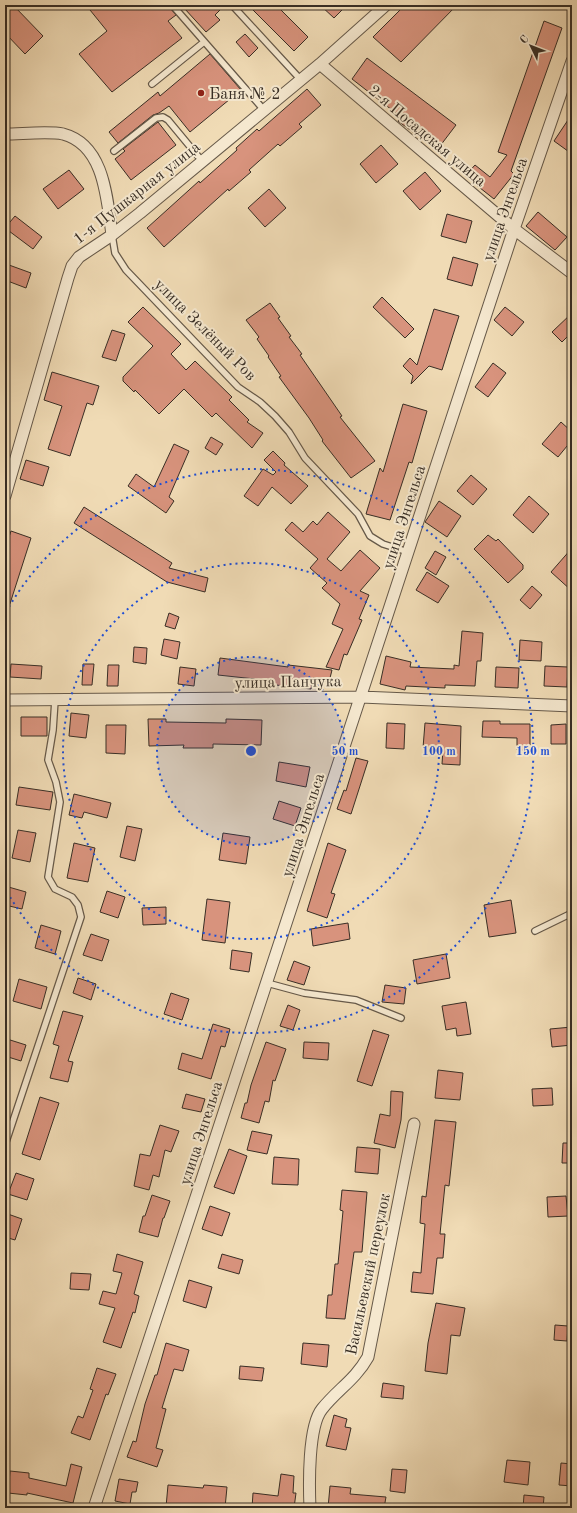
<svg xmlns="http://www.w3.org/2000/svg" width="577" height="1513" viewBox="0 0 577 1513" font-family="'Old Standard TT',serif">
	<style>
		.building { fill: #d8937d; stroke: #382e25 }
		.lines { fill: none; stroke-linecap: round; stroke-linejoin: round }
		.lane-casing { stroke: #665949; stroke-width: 8 }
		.street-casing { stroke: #665949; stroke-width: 13 }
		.lane { stroke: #f5e8cf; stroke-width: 5.5 }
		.street { stroke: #f5e8cf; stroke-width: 11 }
		.ring { fill: none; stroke: #1d4ed8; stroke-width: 2; stroke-dasharray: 2 4 }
		.poi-dot { fill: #8f2418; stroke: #f5e8cf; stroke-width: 1.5 }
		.labels { text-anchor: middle; stroke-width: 4; stroke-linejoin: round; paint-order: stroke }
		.poi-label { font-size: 16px; fill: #382e25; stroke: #f5e8cf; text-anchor: start }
		.street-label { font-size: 16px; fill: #382e25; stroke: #f5e8cf }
		.centre { fill: #1d4ed8; stroke: #f5e8cf; stroke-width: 2 }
		.ring-label { font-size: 12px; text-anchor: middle; font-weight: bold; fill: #1d4ed8; stroke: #f5e8cf; stroke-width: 4; stroke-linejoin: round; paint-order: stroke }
	</style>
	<rect width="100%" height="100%" fill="#f0dbb5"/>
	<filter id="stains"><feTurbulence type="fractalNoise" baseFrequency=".005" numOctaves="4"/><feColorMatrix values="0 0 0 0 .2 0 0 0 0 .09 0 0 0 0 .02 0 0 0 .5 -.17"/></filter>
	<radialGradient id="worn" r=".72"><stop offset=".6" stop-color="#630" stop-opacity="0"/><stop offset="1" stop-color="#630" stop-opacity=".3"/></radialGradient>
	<path class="building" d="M9,5H13L43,36L25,54L5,33V9Z
		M96,5H170L171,9L176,15L168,21L182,38L112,92L79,54L107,31L90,10Z
		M178,5H225L215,15L220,20L206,32L184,8L182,10Z
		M258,5H276L308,37L294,51L253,10Z
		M320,5H347L334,18Z
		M405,5H457L401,62L373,37Z
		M544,21L562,28L511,171L514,174L494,199L465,176L475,165L490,177L507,155L498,152Z
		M245,34L258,48L249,57L236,42Z
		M210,54L241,90L190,132L169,106L159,113L153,115L118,143L109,132L158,92L160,96Z
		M367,58L456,125L437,150L398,121L401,117L352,79Z
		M307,89L321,105L299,124L302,127L280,146L278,144L249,170L251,172L229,191L228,189L164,247L147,228L199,181L200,183L237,150L236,148L257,129L259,131Z
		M572,114V154L554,141Z
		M158,122L176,145L131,180L115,159L125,151L123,149Z
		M381,145L398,164L376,183L360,164Z
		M69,170L84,189L58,209L43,189Z
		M425,172L441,191L420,210L403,191Z
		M269,189L286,208L265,227L248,208Z
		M538,212L567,237L555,250L526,226Z
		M447,214L472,221L466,243L441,236Z
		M15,216L42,237L33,249L5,228Z
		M453,257L478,264L472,286L447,279Z
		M9,265L31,273L26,288L5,280Z
		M382,297L414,329L405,338L373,307Z
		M270,303L280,317L278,318L291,336L289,337L302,354L300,355L342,416L340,417L375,461L351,478L322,441L323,440L309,418L279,377L281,376L268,357L269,356L257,339L259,337L246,320Z
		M143,307L181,344L171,354L186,370L195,361L232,397L229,400L249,420L247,422L263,433L252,448L216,413L212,417L184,389L159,414L135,390L134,392L123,381V377L153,346L128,322Z
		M505,307L524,322L512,336L494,320Z
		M434,309L459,316L452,338L442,370L429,366L411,384L413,376L403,366L410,358L417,365Z
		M572,313V332L562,342L552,332Z
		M112,330L125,334L116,361L102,357Z
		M493,363L506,373L488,397L475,387Z
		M52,372L99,386L93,405L87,403L70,456L48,449L62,406L44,400Z
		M403,404L427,411L412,463L409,462L390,520L366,514L380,468L383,472Z
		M561,422L572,432V440L558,457L542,444Z
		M211,437L223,444L216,455L205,448Z
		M174,444L189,451L169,497L174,501L166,513L128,486L136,474L154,487Z
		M273,451L285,463L284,465L308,486L291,504L272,487L258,506L244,496L263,469L273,475L276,472L264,460Z
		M26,460L49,467L43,486L20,479Z
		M471,475L487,489L473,505L457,491Z
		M529,496L549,514L533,533L513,515Z
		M439,501L461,516L447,537L425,522Z
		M84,507L172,563L169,568L208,578L205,592L167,582L74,523Z
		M328,512L350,532L327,559L341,571L360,550L380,568L360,591L369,595L359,619L362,620L347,655L344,654L339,670L326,667L343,629L332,624L340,604L322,588L327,583L310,568L318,559L285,530L292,522L303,532L313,521L317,525Z
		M11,531L31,538L7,613H5V549Z
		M488,535L496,541L498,539L523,565V569L508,583L474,549Z
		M572,548V591L551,572Z
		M435,551L446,557L436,575L425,568Z
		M427,572L449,586L438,603L416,590Z
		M532,586L542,595L530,609L520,600Z
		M169,613L179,617L175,629L165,626Z
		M462,631L483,633L481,661H477L475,686L445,685V688L406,686L405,690L380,684L386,656L411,662L410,667L454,669V665L459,666Z
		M164,639L180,642L177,659L161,655Z
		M520,640L542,642L541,661L519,660Z
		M134,647L147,648L146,664L133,662Z
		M220,658L288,667V665L332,670L329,682L313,678L311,689L276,685V686L254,684L255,679L218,675Z
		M11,664L42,666L41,679L10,677Z
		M83,664H94L92,685H82Z
		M108,665H119L118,686H107Z
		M545,666L568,667L567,687L544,686Z
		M180,667L196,669L194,686L178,684Z
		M496,667L519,668L518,688L495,687Z
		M71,713L89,715L86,738L69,736Z
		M21,717H47V736H21Z
		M148,719H166V722L226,723V719L262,720L261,745L213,744V748H183L184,745L149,746Z
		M483,721H500V724H530V750H517V738L482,737Z
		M387,723L405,724L404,749L386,748Z
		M425,723L461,726L460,765L442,764L443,750L423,748Z
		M566,724V744H551V725Z
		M106,725H126L125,754L106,753Z
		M356,758L368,761L351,814L337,809L344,790L346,791Z
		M279,762L310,767L306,787L276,781Z
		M19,787L53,792L50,810L16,805Z
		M74,794L111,803L107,818L84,812L82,818L69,815Z
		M279,801L301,808L295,826L273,819Z
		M127,826L142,829L135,861L120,857Z
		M18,830L36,833L30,862L12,858Z
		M223,833L250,837L246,864L219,860Z
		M74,843L95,848L88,882L67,878Z
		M328,843L346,850L331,893L335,894L327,918L307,911Z
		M5,886L26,892L22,909L5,905Z
		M107,891L125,897L118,918L100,912Z
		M207,899L230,902L225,943L202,940Z
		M511,900L516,933L489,937L484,905Z
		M166,907V924L143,925L142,908Z
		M348,923L350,939L313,946L311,929Z
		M41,925L61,931L55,954L35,948Z
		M91,934L109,940L102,961L83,955Z
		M232,950L252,953L249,972L230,969Z
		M446,954L450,978L417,984L413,960Z
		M294,961L310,967L304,985L287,980Z
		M78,978L96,984L91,1000L73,993Z
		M19,979L47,987L41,1009L13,1001Z
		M385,985L406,988L404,1004L382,1002Z
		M171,993L189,999L182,1020L164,1014Z
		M466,1002L471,1034L457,1036L456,1028L446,1030L442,1006Z
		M288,1005L300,1010L293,1030L280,1026Z
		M63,1011L83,1016L68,1061L73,1062L68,1082L50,1078L59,1046L53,1044Z
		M213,1024L230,1029L225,1047L221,1046L211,1079L178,1069L182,1053L202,1059Z
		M572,1027V1045L552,1047L550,1029Z
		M373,1030L389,1035L372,1086L357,1081Z
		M7,1039L26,1045L21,1061L5,1056Z
		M266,1042L286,1049L275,1081L273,1080L269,1102L265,1101L259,1123L241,1118L245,1103H247L251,1085Z
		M304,1042L329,1043L328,1060L303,1058Z
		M438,1070L463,1073L460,1100L435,1098Z
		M552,1088L553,1105L533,1106L532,1089Z
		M391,1091L403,1092L401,1120L395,1148L374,1143L380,1114L390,1116Z
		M186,1094L205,1099L201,1112L182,1108Z
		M40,1097L59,1103L40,1160L22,1154Z
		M435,1120L456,1122L449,1186L445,1185L440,1234H445L443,1258H437L433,1294L411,1292L413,1272L421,1273L425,1224L420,1223L422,1196L426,1197Z
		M160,1125L179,1131L171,1152L165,1150L159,1177L153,1175L149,1190L134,1186L140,1154L150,1156Z
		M252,1131L272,1135L267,1154L247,1150Z
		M563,1143H572V1163H562Z
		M357,1147L380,1149L378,1174L355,1172Z
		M229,1149L247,1156L234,1194L214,1187Z
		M274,1157L299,1159L298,1185L272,1184Z
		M16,1173L34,1179L27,1200L8,1194Z
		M342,1190L367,1192L362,1252H354L345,1319L326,1318L328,1295H332L335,1264H338L343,1211L340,1210Z
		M152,1195L170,1201L164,1218H163L158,1237L139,1232L143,1216H145Z
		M566,1196L568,1216L548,1217L547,1197Z
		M210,1206L230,1213L222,1236L202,1229Z
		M5,1213L22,1219L15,1240L5,1237Z
		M117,1254L143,1262L134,1294L139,1296L135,1313L133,1312L121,1348L103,1342L115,1308L99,1304L103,1291L116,1294L122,1273L113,1271Z
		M222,1254L243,1260L239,1274L218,1268Z
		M71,1273L91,1274L89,1290L70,1289Z
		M189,1280L212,1287L206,1308L183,1301Z
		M436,1303L465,1308L460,1336L451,1335L447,1374L425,1371L428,1343Z
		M555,1325L568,1326L567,1341L554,1340Z
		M166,1343L189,1350L183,1371L174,1369L162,1408L166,1409L156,1448L163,1450L157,1467L127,1457L133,1441L136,1442L145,1404L155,1375H157Z
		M303,1343L329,1345L327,1367L301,1364Z
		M240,1366L264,1368L262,1381L239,1379Z
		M97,1368L116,1374L108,1395L106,1394L90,1440L71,1433L78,1416L83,1418L93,1390L90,1389Z
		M383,1383L404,1386L403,1399L381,1397Z
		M334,1415L347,1419L345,1427L351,1428L346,1450L326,1446Z
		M507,1460L530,1462L528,1485L504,1482Z
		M561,1463L572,1464V1486L559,1485Z
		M71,1464L82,1467L73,1503L27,1493V1495L8,1493L10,1471L29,1473V1478L66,1486Z
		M392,1469L407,1470L405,1493L390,1491Z
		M281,1474L294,1476L293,1493H296L294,1508H252L253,1493L278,1496Z
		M119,1479L138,1482L136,1492H132L130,1504L115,1501Z
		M168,1485L203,1488L204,1485L227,1487L225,1508L166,1507Z
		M330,1486L351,1488L350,1494L386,1497L384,1508H328Z
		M524,1495L544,1497L543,1508H523Z"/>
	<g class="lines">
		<g class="lane-casing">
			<path id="lane" d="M232,5L301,80
				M174,7L264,110
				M152,84L204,42
				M114,151L156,118L163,117L168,120L202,161
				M112,235L115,253L126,270L238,387L260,402L275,416L289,432L305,458L358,514L370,536L383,544L408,552
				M535,931L572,913
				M267,983L304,993L356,1000L401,1018
				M5,1145L81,917L78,905L72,897L55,889L48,877L60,802L56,782L48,760L53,730L55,700"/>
		</g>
		<g class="street-casing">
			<path id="street" d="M320,64L514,229L572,273
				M5,134C21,134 49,131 63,134C105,145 107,200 112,235
				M5,496L68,278L72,266L79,257L112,235L140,213L320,64L386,5
				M5,700L361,697L572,706
				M94,1508L514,229L572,61
				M310,1508C309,1485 308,1426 322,1409C338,1389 355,1380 368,1357L414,1124"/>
		</g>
		<use href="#lane" class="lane"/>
		<use href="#street" class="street"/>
	</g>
	<circle cx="251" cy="751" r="94" fill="#1d4ed8" fill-opacity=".12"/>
	<g class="ring">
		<circle cx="251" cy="751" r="94"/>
		<circle cx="251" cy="751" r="188"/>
		<path d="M6 612A282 282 0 1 1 6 890"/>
	</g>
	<circle class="poi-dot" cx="201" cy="93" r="4"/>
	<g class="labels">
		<g class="poi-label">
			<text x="209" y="99">Баня № 2</text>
		</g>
		<g class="street-label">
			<text transform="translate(428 135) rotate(40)" y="6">2-я Посадская улица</text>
			<text transform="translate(136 192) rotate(-38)" y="6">1-я Пушкарная улица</text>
			<text transform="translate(504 209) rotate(-71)" y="6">улица Энгельса</text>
			<text transform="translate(206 329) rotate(45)" y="6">улица Зелёный Ров</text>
			<text transform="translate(403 517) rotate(-72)" y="6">улица Энгельса</text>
			<text transform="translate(288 681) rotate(-1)" y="6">улица Панчука</text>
			<text transform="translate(302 825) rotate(-72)" y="6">улица Энгельса</text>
			<text transform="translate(200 1133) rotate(-72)" y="6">улица Энгельса</text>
			<text transform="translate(367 1274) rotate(-78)" y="6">Васильевский переулок</text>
		</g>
	</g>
	<circle cx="251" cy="751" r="6" class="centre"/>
	<g class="ring-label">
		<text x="345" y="755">50 m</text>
		<text x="439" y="755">100 m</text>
		<text x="533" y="755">150 m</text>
	</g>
	<rect width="577" height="1513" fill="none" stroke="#f0dbb5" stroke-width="20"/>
	<rect x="6" y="6" width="565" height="1501" fill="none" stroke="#382e25" stroke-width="2"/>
	<rect x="10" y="10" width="557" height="1493" fill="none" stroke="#382e25"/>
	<g transform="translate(531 46) rotate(313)" stroke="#f5e8cf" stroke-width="3" paint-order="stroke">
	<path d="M0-3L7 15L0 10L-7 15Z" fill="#382e25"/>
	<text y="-6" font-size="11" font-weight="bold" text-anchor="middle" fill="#382e25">С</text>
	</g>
	<rect width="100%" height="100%" filter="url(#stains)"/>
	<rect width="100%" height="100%" fill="url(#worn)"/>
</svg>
